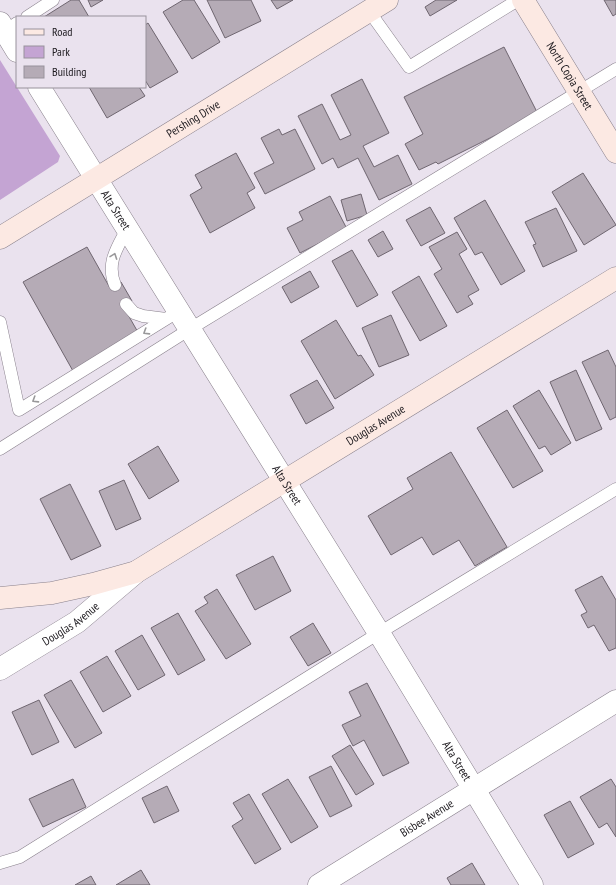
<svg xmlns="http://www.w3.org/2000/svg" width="616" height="885" viewBox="0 0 616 885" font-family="'PT Sans Narrow',sans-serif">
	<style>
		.green { fill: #c4a4d3 }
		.building { fill: #b5abb6; stroke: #6f6670 }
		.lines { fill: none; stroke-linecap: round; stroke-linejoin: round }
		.lane-casing { stroke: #89818c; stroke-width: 13 }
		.street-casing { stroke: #89818c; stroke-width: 23 }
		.secondary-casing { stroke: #89818c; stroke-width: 23 }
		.lane { stroke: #fff; stroke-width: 12 }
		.street { stroke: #fff; stroke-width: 22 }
		.secondary { stroke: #fce9e3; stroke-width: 22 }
		.oneway { stroke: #99989a }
		.labels { text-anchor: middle; stroke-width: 4; stroke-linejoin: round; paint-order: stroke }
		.street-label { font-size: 12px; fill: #1c191e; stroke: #eae2ee }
	</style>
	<rect width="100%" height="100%" fill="#eae2ee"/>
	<path class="green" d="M0,60L60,156L58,162L0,200Z"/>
	<path class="building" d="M71,0H79L89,17H44Z
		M88,0H103L91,7Z
		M183,0H194L220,42L192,59L163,12Z
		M207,0H251L261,21L225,38Z
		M271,0H293L277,9Z
		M436,0H457L430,16L425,7Z
		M604,0H616V14L613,16Z
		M148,23L178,72L150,88L145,80V25Z
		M504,47L538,114L438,164L436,162L419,170L405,144L423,134L404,97Z
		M362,79L389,133L363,146L374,167L398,155L412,184L379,200L358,158L338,168L333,158L322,164L298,116L322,104L340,140L351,135L331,95Z
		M89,87H139L145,96L107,118Z
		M279,129L282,135L295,129L315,169L265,194L254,173L274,163L261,138Z
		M236,153L255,188L247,193L255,208L210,233L190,195L202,188L195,175Z
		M583,173L616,225L584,245L552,192Z
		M361,194L367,215L347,221L341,200Z
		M330,196L347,229L300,253L287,228L303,220L299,212Z
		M485,200L525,271L501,285L482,252L475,255L454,218Z
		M430,207L445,233L421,246L406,220Z
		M556,208L577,251L543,267L533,245L536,244L525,222Z
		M383,231L393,249L378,257L368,240Z
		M457,232L467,249L459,254L479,290L468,296L473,304L457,313L434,274L442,269L429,247Z
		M87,247L110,288L121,282L132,301L123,306L139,334L73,371L23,282Z
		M352,250L378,295L357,307L332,261Z
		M310,271L319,287L291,303L282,287Z
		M419,276L447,326L420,341L392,292Z
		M391,315L409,355L379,367L362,328Z
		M336,320L358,356L361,355L374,375L335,399L301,341Z
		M608,350L616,367V417L610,420L582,362Z
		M576,370L602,429L576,441L550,382Z
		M317,380L334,408L306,424L290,395Z
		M539,390L571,443L551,455L545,446L539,449L513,406Z
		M507,410L543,471L513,488L477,428Z
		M158,446L179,481L149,499L128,464Z
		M451,452L507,547L475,566L459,540L433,555L422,537L391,555L368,516L413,489L407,478Z
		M124,480L141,519L116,530L99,491Z
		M70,484L101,546L71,560L40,499Z
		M273,556L291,591L255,610L236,575Z
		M602,576L616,600V648L609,651L594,625L588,628L581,615L587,612L575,590Z
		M217,589L251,644L226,659L195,611L208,603L204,597Z
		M178,613L205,660L178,675L151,628Z
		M313,623L331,653L308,666L290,637Z
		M142,635L165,675L138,690L115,651Z
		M107,656L131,696L103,712L80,672Z
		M71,680L102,733L75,748L44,695Z
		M367,683L409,763L383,776L364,740L353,746L342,725L361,716L349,692Z
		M39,700L59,742L32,755L12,712Z
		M350,745L374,784L356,795L332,756Z
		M331,766L352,806L330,817L309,777Z
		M73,779L86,807L43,827L29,799Z
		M288,779L318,827L291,843L262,794Z
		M611,779L616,787V837L607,823L599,828L580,797Z
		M167,786L179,811L154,823L142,798Z
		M249,794L281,849L255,864L232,826L243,819L233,803Z
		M570,801L594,844L568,858L544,815Z
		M472,863L485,885H451L447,878Z
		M141,870L150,885H116Z
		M91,876L96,885H75Z"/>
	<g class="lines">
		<g class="lane-casing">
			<path id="lane" d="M369,11L409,67L518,0
				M27,17L53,0
				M5,31L17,23
				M115,285C106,263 117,248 127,229
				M126,304L134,313L143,316L166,319
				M0,322L19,410L179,311
				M0,449L190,329L616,69
				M0,863L20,857L379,633L616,489"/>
		</g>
		<g class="street-casing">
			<g id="street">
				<path d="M0,23L17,51"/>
				<path id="s1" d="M39,87L379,633L532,885"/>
				<path id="s2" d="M0,669L77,622L136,572"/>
				<path id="s3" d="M319,885L616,701"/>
			</g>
		</g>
		<g class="secondary-casing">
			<g id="secondary">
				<path id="s4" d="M523,0L616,152"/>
				<path id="s5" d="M0,238L387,0"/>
				<path id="s6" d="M0,598L52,593L93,584L136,572L616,278"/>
			</g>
		</g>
		<use href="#lane" class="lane"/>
		<use href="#street" class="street"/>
		<use href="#secondary" class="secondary"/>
	</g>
	<defs><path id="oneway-chevron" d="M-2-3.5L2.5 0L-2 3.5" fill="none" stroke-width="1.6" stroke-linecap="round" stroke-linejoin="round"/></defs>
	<g class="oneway">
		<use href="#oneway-chevron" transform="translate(114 256) rotate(-70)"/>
		<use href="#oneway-chevron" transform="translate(146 332) rotate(148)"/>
		<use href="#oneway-chevron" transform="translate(35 400) rotate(148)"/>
	</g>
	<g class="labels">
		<g class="street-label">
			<text dy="4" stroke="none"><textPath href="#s4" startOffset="89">North Copia Street</textPath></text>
			<text dy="4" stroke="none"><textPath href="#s5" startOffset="227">Pershing Drive</textPath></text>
			<text dy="4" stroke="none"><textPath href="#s1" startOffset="145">Alta Street</textPath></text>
			<text dy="4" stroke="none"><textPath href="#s6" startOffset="420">Douglas Avenue</textPath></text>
			<text dy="4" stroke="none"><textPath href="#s1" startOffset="469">Alta Street</textPath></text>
			<text dy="4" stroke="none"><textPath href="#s2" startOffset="84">Douglas Avenue</textPath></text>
			<text dy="4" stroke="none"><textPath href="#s1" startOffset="793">Alta Street</textPath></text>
			<text dy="4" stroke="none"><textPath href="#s3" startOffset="127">Bisbee Avenue</textPath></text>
		</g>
	</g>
	<rect x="16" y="16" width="130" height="72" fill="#eae2ee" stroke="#98929b"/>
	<rect x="24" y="29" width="20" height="6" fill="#fce9e3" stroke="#98929b"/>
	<text x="52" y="36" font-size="12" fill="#1c191e">Road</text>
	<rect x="24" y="46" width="20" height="12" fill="#c4a4d3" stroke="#98929b"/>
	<text x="52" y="56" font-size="12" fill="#1c191e">Park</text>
	<rect x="24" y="66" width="20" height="12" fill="#b5abb6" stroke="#98929b"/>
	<text x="52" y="76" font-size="12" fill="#1c191e">Building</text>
</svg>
